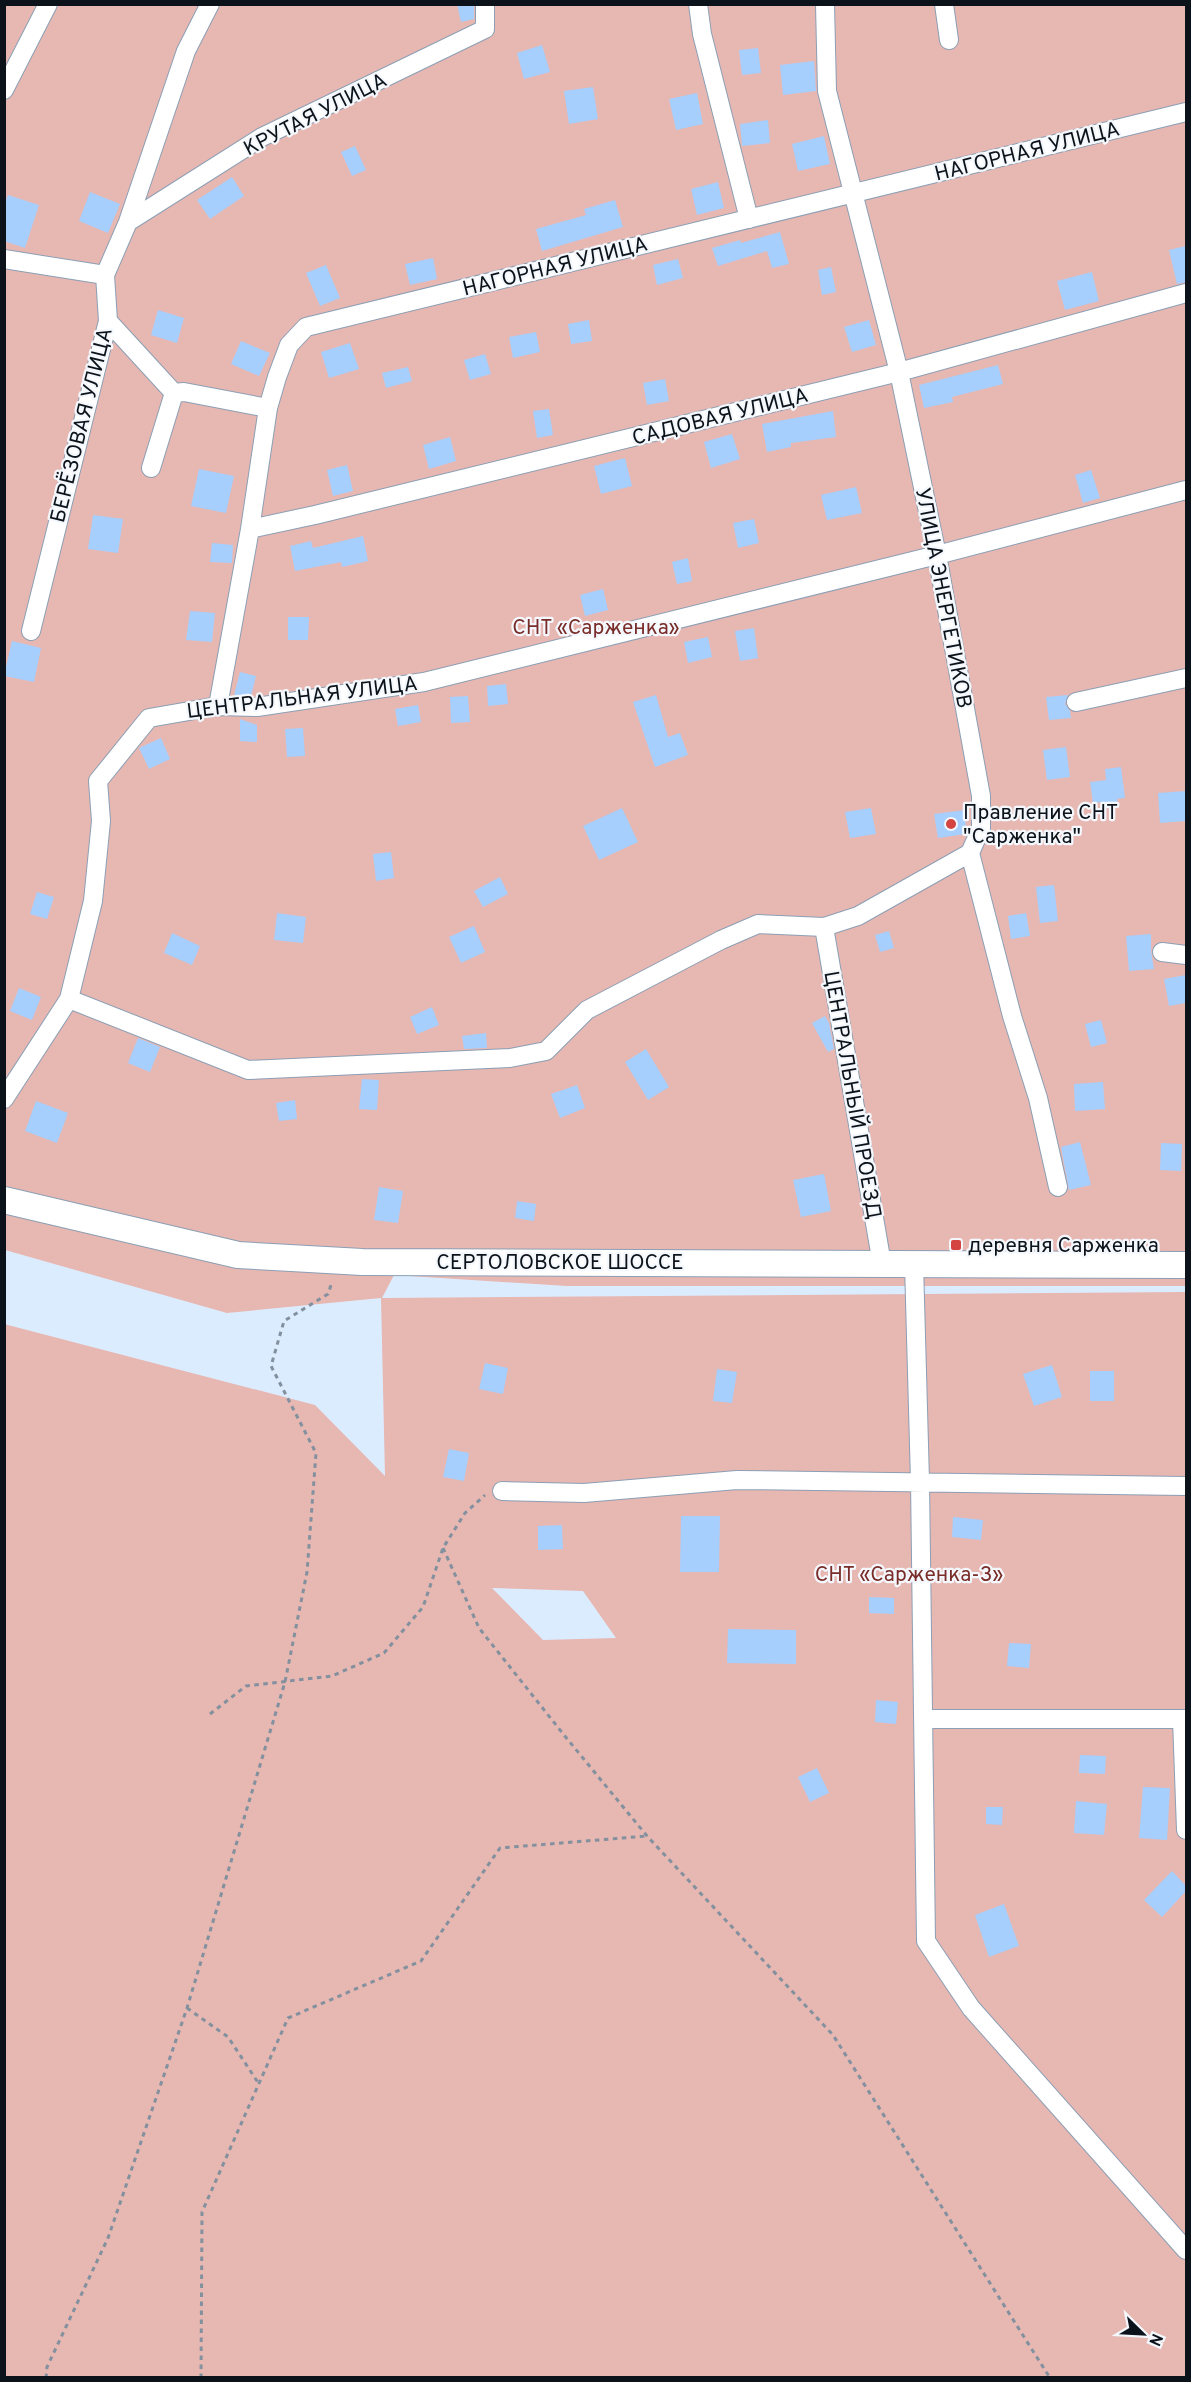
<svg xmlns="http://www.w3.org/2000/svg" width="1191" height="2382" viewBox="0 0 1191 2382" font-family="Overpass,sans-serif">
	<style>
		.green { fill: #e7b7b2; fill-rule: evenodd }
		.building { fill: #a6cffe }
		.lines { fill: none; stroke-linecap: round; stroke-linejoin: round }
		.street-casing { stroke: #8c9fb4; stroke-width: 20 }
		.secondary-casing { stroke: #8c9fb4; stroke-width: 28 }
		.path { stroke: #83909e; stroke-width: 3; stroke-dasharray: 4.5 4.5; stroke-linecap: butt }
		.street { stroke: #fff; stroke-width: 18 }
		.secondary { stroke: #fff; stroke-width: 26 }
		.poi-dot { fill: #d44541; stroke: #f4f8fd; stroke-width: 2 }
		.labels { text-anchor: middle; stroke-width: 4.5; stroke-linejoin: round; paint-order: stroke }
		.street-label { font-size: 21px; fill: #0b1219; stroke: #f4f8fd }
		.park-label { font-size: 21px; fill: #792c28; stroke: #f4f8fd }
		.poi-label { font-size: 21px; fill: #0b1219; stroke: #f4f8fd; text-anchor: start }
	</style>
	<rect width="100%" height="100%" fill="#dcecff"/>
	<path class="green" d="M5,5H1186V1286H567L394,1275L382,1298L1186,1292V2377H5L4,1324L315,1405L385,1476L381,1298L227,1313L5,1250ZM492,1588L583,1591L616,1638L543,1640Z"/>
	<path class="building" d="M457,4H474V19L461,22Z
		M542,45L550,72L524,79L517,53Z
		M758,48L761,73L742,75L739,50Z
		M814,61L816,91L783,95L780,65Z
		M593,87L598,119L569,124L564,91Z
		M697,93L703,124L676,130L669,99Z
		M768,120L770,143L742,146L740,124Z
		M824,136L830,164L798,171L792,144Z
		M355,146L366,170L352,176L341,152Z
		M232,177L244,196L210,219L197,200Z
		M718,182L724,208L697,215L691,189Z
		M90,192L120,204L108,233L79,221Z
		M8,195L39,205L25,248L4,241V205Z
		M615,200L623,227L542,251L536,229L586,215L584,209Z
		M780,232L789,264L772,268L767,251L718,266L712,248L740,240L741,243Z
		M1186,246V282L1177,284L1169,250Z
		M433,258L437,279L410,285L405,264Z
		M678,259L683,278L657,285L653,265Z
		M326,265L340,298L320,306L306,273Z
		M831,267L836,292L822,295L818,270Z
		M1092,272L1099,301L1065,310L1057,281Z
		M158,310L184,318L177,343L151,335Z
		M589,320L592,341L571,344L568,324Z
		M869,320L876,345L852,352L844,327Z
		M536,332L540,352L513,358L509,337Z
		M241,341L270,353L259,376L231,364Z
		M350,343L359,369L329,378L321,352Z
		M485,354L491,374L470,380L464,360Z
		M998,365L1003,384L952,397L953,402L924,408L919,385Z
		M408,367L412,381L386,388L382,373Z
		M665,379L669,401L647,405L643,383Z
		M549,409L553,435L537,438L533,411Z
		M833,411L836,437L791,443V447L767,452L762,424Z
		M732,434L740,459L711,468L704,442Z
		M450,437L456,461L429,469L423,445Z
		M625,458L632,486L601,494L594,466Z
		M347,465L353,491L333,496L327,470Z
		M199,469L234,476L226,513L191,506Z
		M1091,470L1100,498L1083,503L1075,475Z
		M856,487L862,513L827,520L821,495Z
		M93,515L123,519L118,553L88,549Z
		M754,519L759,543L738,548L733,523Z
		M363,536L368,561L342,567L341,562L295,571L290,546L311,541L313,548Z
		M212,543L233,545L232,563L210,562Z
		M688,558L692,581L677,584L672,562Z
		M603,589L608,610L585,616L580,595Z
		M190,611L215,613L212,642L186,640Z
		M288,617H309L308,640H288Z
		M754,628L758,658L740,661L735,631Z
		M708,637L712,657L688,663L684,642Z
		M12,641L41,648L34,682L4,676Z
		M240,672L256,676L251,696L234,695Z
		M506,684L508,704L488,706L487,686Z
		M656,695L668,737L680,733L688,755L655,767L633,702Z
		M1068,695L1065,704L1070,711L1071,718L1049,720L1046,697Z
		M468,696L470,722L451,723L450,697Z
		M418,705L421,722L398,726L395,709Z
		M240,719L257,725V742L240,741Z
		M303,728L305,756L287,757L285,729Z
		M161,738L170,759L149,769L139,748Z
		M1066,747L1070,777L1047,780L1043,750Z
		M1121,767L1125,798L1117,799L1118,807L1103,809V802L1093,803L1090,782L1106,780L1105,769Z
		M1186,791V821L1160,823L1158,793Z
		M622,808L638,842L599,860L583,826Z
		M871,808L876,834L850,838L845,812Z
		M965,810L966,834L938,838L934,814Z
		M391,852L394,878L376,881L373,854Z
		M500,877L508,894L483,907L474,891Z
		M1054,885L1058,921L1040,923L1036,887Z
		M37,892L54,897L47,919L30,914Z
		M277,913L306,917L303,943L274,940Z
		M1026,913L1030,936L1011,939L1008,916Z
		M474,926L485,952L461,963L449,937Z
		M889,931L894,948L880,952L875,935Z
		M172,933L200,946L192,965L164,953Z
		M1151,934V951L1154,969L1129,971L1126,936Z
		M1186,975V1003L1169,1006L1164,979Z
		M19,988L41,997L32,1020L10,1011Z
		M432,1007L439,1025L417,1034L410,1017Z
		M825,1016L829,1023L834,1049L828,1052L812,1023Z
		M1101,1020L1107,1043L1091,1047L1085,1024Z
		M486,1033L487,1048L464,1049L462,1036Z
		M138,1038L160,1047L150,1072L128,1063Z
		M646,1049L669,1087L648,1100L625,1062Z
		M362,1079L379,1080L377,1110L359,1109Z
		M1103,1082L1105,1109L1075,1111L1074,1084Z
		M577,1085L585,1108L560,1118L551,1094Z
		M295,1100L297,1119L279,1121L276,1103Z
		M36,1101L68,1113L57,1143L25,1131Z
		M1080,1142L1091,1185L1069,1190L1061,1147Z
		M1161,1143L1182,1144L1181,1171L1160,1170Z
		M824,1174L831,1211L801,1217L793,1180Z
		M379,1187L403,1191L398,1223L374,1220Z
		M517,1201L536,1204L534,1221L515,1218Z
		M485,1363L508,1368L503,1394L479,1389Z
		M1052,1365L1062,1397L1034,1406L1023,1374Z
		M717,1369L737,1372L732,1403L713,1401Z
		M1090,1371H1114V1401H1090Z
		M449,1449L469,1453L464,1481L443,1477Z
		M681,1516H720L719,1572H680Z
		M953,1517L983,1520L981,1540L952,1537Z
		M562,1525L563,1549L538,1550V1526Z
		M869,1597L894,1598V1614L869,1613Z
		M728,1629L796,1630V1664L727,1663Z
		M1009,1643L1031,1644L1029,1668L1007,1666Z
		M876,1700L898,1702L896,1724L875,1722Z
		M1080,1755L1106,1756L1105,1774L1079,1773Z
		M817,1768L829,1793L810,1802L798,1777Z
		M1143,1787L1170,1788L1167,1840L1139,1838Z
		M1076,1801L1107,1804L1104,1835L1074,1833Z
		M986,1807H1003L1002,1825L986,1824Z
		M1172,1871L1186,1886V1891L1162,1917L1144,1900Z
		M1004,1904L1019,1946L989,1957L975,1915Z"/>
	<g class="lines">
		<g class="street-casing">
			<path id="street" d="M698,4L702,34L749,219
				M825,4L827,91L899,372L937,555L981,796V828L970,853L1012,1016L1038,1098L1058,1187
				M944,4L949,40
				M4,90L48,4
				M128,222L262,137L485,29V4
				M4,259L105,275
				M108,321L174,393L184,392L268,408
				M151,468L174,393
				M250,529L315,515L899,372L1186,293
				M31,631L108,321L105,275L128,222L186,51L210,4
				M1076,702L1186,678
				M218,706L250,529L268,408L277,377L289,345L306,327L1186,112
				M824,927L882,1264
				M1162,952L1186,955
				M69,999L248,1070L510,1058L546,1051L587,1010L721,940L758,924L824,927L858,916L970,853
				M4,1099L69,999L93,901L101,821L98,781L149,718L218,706L257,707L424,682L937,555L1186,490
				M914,1264L920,1481L926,1941L971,2008L1186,2250
				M502,1491L584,1493L737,1480L1186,1486
				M925,1719H1186
				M1182,1719L1186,1830"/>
		</g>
		<g class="secondary-casing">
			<path id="secondary" d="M4,1200L238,1255L362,1262L1186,1265"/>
		</g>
		<path class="path" d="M443,1548L479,1628L564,1735L647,1836L833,2035L1050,2378
			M210,1714L246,1686L332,1676L384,1653L423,1607L443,1548L465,1513L485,1495
			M187,2008L228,2037L259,2084
			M46,2378L47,2367L108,2238L187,2008L285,1682L307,1572L316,1453L271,1366L284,1321L328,1294L332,1282
			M201,2378L202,2212L288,2018L421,1961L500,1848L647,1836"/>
		<use href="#street" class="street"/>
		<use href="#secondary" class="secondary"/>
	</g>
	<g class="poi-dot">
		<circle cx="951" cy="824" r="6"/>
		<rect x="950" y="1239" width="12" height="12" rx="3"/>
	</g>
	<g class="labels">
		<g class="street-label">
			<text transform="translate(315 114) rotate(-27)" y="7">КРУТАЯ УЛИЦА</text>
			<text transform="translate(1027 151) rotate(-14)" y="7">НАГОРНАЯ УЛИЦА</text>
			<text transform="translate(555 266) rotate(-14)" y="7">НАГОРНАЯ УЛИЦА</text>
			<text transform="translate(720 416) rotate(-14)" y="7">САДОВАЯ УЛИЦА</text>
			<text transform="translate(81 425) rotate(-76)" y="7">БЕРЁЗОВАЯ УЛИЦА</text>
			<text transform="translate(944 598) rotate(79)" y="7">УЛИЦА ЭНЕРГЕТИКОВ</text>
			<text transform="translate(302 697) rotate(-7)" y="7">ЦЕНТРАЛЬНАЯ УЛИЦА</text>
			<text transform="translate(853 1095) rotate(80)" y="7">ЦЕНТРАЛЬНЫЙ ПРОЕЗД</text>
			<text x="560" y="1269">СЕРТОЛОВСКОЕ ШОССЕ</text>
		</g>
		<g class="park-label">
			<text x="596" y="634">СНТ «Сарженка»</text>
			<text x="909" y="1581">СНТ «Сарженка-3»</text>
		</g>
		<g class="poi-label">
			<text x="963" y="819">Правление СНТ<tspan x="963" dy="24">"Сарженка"</tspan></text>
			<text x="968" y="1252">деревня Сарженка</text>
		</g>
	</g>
	<rect width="1191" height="2382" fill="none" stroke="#0b1219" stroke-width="12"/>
	<g transform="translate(1143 2334) rotate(114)" stroke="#f4f8fd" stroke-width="4.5" paint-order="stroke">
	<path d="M0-4.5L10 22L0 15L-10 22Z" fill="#0b1219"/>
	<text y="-9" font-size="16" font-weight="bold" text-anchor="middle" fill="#0b1219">N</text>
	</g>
</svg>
